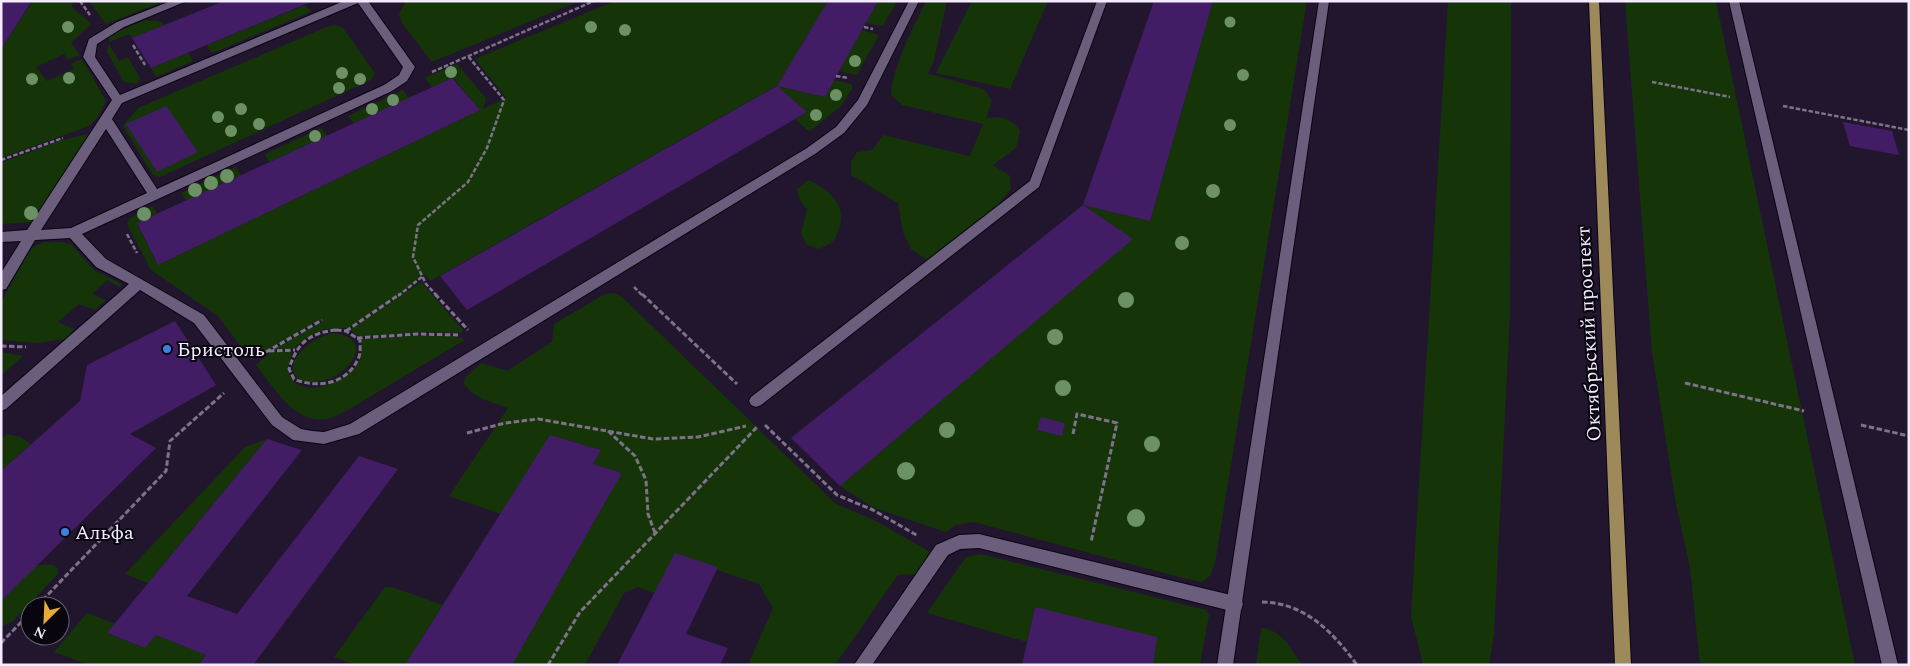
<svg xmlns="http://www.w3.org/2000/svg" width="1910" height="666" viewBox="0 0 1910 666" font-family="Spectral,serif">
	<style>
		.green { fill: #153508 }
		.building { fill: #421d65 }
		.lines { fill: none; stroke-linecap: round; stroke-linejoin: round }
		.service-casing { stroke: #0b0316; stroke-width: 2 }
		.minor-casing { stroke: #0b0316; stroke-width: 2 }
		.primary-casing { stroke: #0b0316; stroke-width: 2 }
		.path-far1 { stroke: #7d7389; stroke-width: 2.5; stroke-dasharray: 4.5 2; stroke-linecap: butt }
		.path { stroke: #7d7389; stroke-width: 3; stroke-dasharray: 5.5 2.5; stroke-linecap: butt }
		.service { fill: #6b5e7c; fill-rule: evenodd }
		.minor { fill: #6b5e7c; fill-rule: evenodd }
		.primary { fill: #9e895a; fill-rule: evenodd }
		.tree { fill: #6c9164 }
		.shop-dot { fill: #3f7fe0; stroke: #09050f; stroke-width: 2 }
		.labels { text-anchor: middle; stroke-width: 4; stroke-linejoin: round; paint-order: stroke }
		.street-label { font-size: 20px; fill: #f3ecfe; stroke: #09050f }
		.poi-label { font-size: 20px; fill: #f3ecfe; stroke: #09050f; text-anchor: start }
	</style>
	<rect width="100%" height="100%" fill="#22162f"/>
	<path class="green" d="M33,1H73L72,7L91,24L71,43L80,55L68,60L64,54L36,67L47,81L74,69L71,64L82,59L106,101L98,117L89,126L1,158V49Z
		M89,1H164L106,24Z
		M406,1H579L432,62L402,23L399,14Z
		M615,1H828L777,86L825,97L834,80L851,84L853,87L841,106L810,131L807,130L795,119L807,112L776,86L430,281L425,275L420,276L402,292L348,328L325,329L307,337L295,348L273,350L323,321L322,318L251,360L218,316L151,270L127,224L130,218L153,206L157,214L137,224L158,265L480,110L453,78L432,87L425,78L457,64L486,98L483,109L506,98L475,59Z
		M878,1H897L883,26L866,23Z
		M926,1H947L934,60L928,74C947,77 965,85 984,89L992,101L986,118C1001,116 1012,118 1020,131L1016,148L993,165L1010,176L1011,189L995,208L927,260L911,249L903,232L898,203L851,175V162L857,152L872,150L883,135L970,156L983,124L902,105L891,95C894,62 912,31 926,1Z
		M972,1H1048L1010,89L936,73Z
		M1213,1H1305L1306,7L1215,563L1210,576L1202,582L1183,578L974,522L956,525L946,532L872,507L840,486L1132,239L1083,205L1150,221Z
		M1448,1H1511L1510,314L1494,634L1489,665H1423L1411,616Z
		M1625,1H1716L1855,665H1700L1690,568L1676,504L1652,352Z
		M305,5L311,12L212,53L207,45Z
		M145,20L158,21L165,25L132,38L129,34L109,42V37L114,33Z
		M336,25L343,28L375,73L371,80L160,177L153,175L123,126L138,108L329,26Z
		M862,30L879,35L857,75L839,71Z
		M109,44L119,61L128,57L140,78L137,84L124,82L107,52Z
		M188,53L193,61L156,77L151,68Z
		M403,90L409,98L354,123L348,116Z
		M321,128L327,136L269,162L265,154Z
		M92,133L34,222L1,224V163L62,140Z
		M236,167L241,175L186,201L181,193Z
		M808,180C829,189 849,206 838,231C837,235 835,239 833,241C829,245 823,247 819,249L807,245L801,234L807,210L800,200L797,189Z
		M44,242H62L71,244L94,270L122,284L120,287L107,280L92,294L106,300L95,310L79,304L58,322L74,329L66,339L36,343L1,340V303L25,258L33,247Z
		M421,282L463,330L462,333L419,332L360,337L349,330Z
		M614,293L622,297L836,504L874,520L932,553L916,574L898,575L835,665H748L773,608L759,584L717,570L654,593L638,587L624,593L585,665H512L622,473L593,464L601,450L550,435L501,514L449,496L508,408C492,402 475,399 464,384L465,378L481,363L507,371L552,342L554,324L605,294Z
		M336,333C381,342 341,384 311,382C273,379 302,336 336,333Z
		M414,336H450L466,339L348,410C341,413 334,418 326,419C294,424 274,387 256,365L269,353L291,351C293,358 285,367 290,376C302,401 345,381 357,365C363,356 360,348 362,339Z
		M1,352L23,356L1,376Z
		M7,434L20,437L31,444L1,471V439Z
		M267,439L148,583L125,574L245,447Z
		M981,554L1206,610L1209,615L1200,665H1153L1035,607L1027,642L927,613L966,557Z
		M37,565H53L58,568V574L13,621L1,627V601Z
		M385,587H392L443,605L405,665H355L334,657Z
		M87,613L115,624L108,634L145,648L156,635L206,655L199,663L201,665H89L54,652Z
		M1261,628C1283,630 1290,648 1302,665H1256Z"/>
	<path class="building" d="M1,1H32L1,49Z
		M224,1H313L151,68L132,38Z
		M828,1H878L825,97L777,86Z
		M1154,1H1213L1150,221L1083,205Z
		M452,78L480,110L158,265L137,223Z
		M777,86L807,112L467,310L440,276Z
		M166,106L198,152L157,172L126,124Z
		M1843,122L1892,131L1899,155L1850,146Z
		M1083,205L1133,239L840,486L791,438Z
		M175,321L216,385L130,434L156,448L1,601V471L80,401L87,365Z
		M1041,417L1065,423L1062,436L1037,430Z
		M550,435L601,450L593,464L622,473L512,665H405Z
		M267,439L302,450L187,596L237,614L359,456L398,469L253,665H201L199,664L206,655L156,635L145,648L107,633Z
		M675,553L718,567L686,634L728,648L720,665H617Z
		M1035,607L1157,637L1153,665H1022Z"/>
	<g class="lines">
		<g class="service-casing">
			<path id="service" d="M171,1H187L124,27L97,44L95,57L120,95L344,1H368L415,67L407,81L392,91L82,234L106,259L204,315L282,417L301,429L312,431L324,432L350,424L807,148L836,127L858,100L909,1H919L867,105L844,133L815,154L359,434L324,444L293,440L272,425L194,323L140,290L6,409L1,411V396L129,284L96,267L70,238L35,240L6,289L1,290V273L21,241L1,242V232L27,230L112,100L83,57L89,39L117,22ZM358,3L403,67L399,75L384,85L157,189L112,119L122,103ZM106,129L147,193L71,228L41,230Z
				M1097,1H1107L1039,187L761,405L756,407L751,405L749,401L751,397L1030,181Z
				M1729,1H1739L1898,665H1882Z
				M979,534L1235,596L1241,598L1243,604L1241,610L1235,612L979,548L960,549L948,555L872,665H854L936,545L959,535Z"/>
		</g>
		<g class="minor-casing">
			<path id="minor" d="M1319,1H1329L1233,665H1217Z"/>
		</g>
		<g class="primary-casing">
			<path id="primary" d="M1589,1H1599L1631,665H1615Z"/>
		</g>
		<path class="path-far1" d="M80,1L90,15
			M864,27L873,29
			M133,45L145,65
			M432,72L594,1
			M836,76L848,78
			M1652,82L1730,97
			M1783,106L1909,130
			M1,160L63,138
			M127,234L137,253
			M634,287L643,296
			M398,296L423,276
			M437,296L426,284L413,257L418,225L468,182L487,148L504,100L468,56"/>
		<path class="path" d="M435,294L468,330
			M642,294L737,384
			M336,330L346,331L360,340C360,346 361,354 358,359C347,384 317,389 294,379L289,369C297,343 309,333 336,330Z
			M346,331L400,294
			M357,338L418,334L458,335
			M1,346L26,347
			M269,351L295,350
			M259,356L322,320
			M1685,383L1804,411
			M765,425L837,495L873,510L918,536
			M1861,425L1909,436
			M608,431L635,456L646,480L648,514L655,533
			M467,433L505,423L538,419L653,439L698,437L746,426
			M1073,434L1077,414L1117,423L1091,542
			M1262,602C1305,603 1333,632 1357,665
			M37,606L166,471L170,441L224,393
			M1,643L30,613
			M548,665L580,612L758,426"/>
		<use href="#service" class="service"/>
		<use href="#minor" class="minor"/>
		<use href="#primary" class="primary"/>
	</g>
	<g class="tree">
		<circle cx="1230" cy="22" r="5.5"/>
		<circle cx="68" cy="27" r="6"/>
		<circle cx="591" cy="27" r="6"/>
		<circle cx="625" cy="30" r="6"/>
		<circle cx="855" cy="61" r="6"/>
		<circle cx="451" cy="72" r="6"/>
		<circle cx="342" cy="73" r="6"/>
		<circle cx="1243" cy="75" r="6"/>
		<circle cx="69" cy="78" r="6"/>
		<circle cx="32" cy="79" r="6"/>
		<circle cx="360" cy="79" r="6"/>
		<circle cx="339" cy="88" r="6"/>
		<circle cx="836" cy="95" r="6"/>
		<circle cx="393" cy="100" r="6"/>
		<circle cx="241" cy="109" r="6"/>
		<circle cx="372" cy="109" r="6"/>
		<circle cx="816" cy="115" r="6"/>
		<circle cx="218" cy="117" r="6"/>
		<circle cx="259" cy="124" r="6"/>
		<circle cx="1230" cy="125" r="6"/>
		<circle cx="231" cy="131" r="6"/>
		<circle cx="315" cy="136" r="6"/>
		<circle cx="227" cy="176" r="7"/>
		<circle cx="211" cy="183" r="7"/>
		<circle cx="195" cy="190" r="7"/>
		<circle cx="1213" cy="191" r="7"/>
		<circle cx="31" cy="213" r="7"/>
		<circle cx="144" cy="214" r="7"/>
		<circle cx="1182" cy="243" r="7"/>
		<circle cx="1126" cy="300" r="8"/>
		<circle cx="1055" cy="337" r="8"/>
		<circle cx="1063" cy="388" r="8"/>
		<circle cx="947" cy="430" r="8"/>
		<circle cx="1152" cy="444" r="8"/>
		<circle cx="906" cy="471" r="9"/>
		<circle cx="1136" cy="518" r="9"/>
	</g>
	<g class="shop-dot">
		<circle cx="167" cy="349" r="5"/>
		<circle cx="65" cy="532" r="5"/>
	</g>
	<g class="labels">
		<g class="street-label">
			<text transform="translate(1588 334) rotate(-93)" y="7">Октябрьский проспект</text>
		</g>
		<g class="poi-label">
			<text x="177" y="356">Бристоль</text>
			<text x="75" y="539">Альфа</text>
		</g>
	</g>
	<rect width="1910" height="666" fill="none" stroke="#f3ecfe" stroke-width="5"/>
	<g transform="translate(45 621) rotate(204)"><circle r="24" fill="#09050f" stroke="#67616f"/>
	<path d="M0-4L9 19L0 12L-9 19Z" fill="#e9ab38"/>
	<text y="-8" font-size="14" font-weight="bold" text-anchor="middle" fill="#f3ecfe">N</text>
	</g>
</svg>
